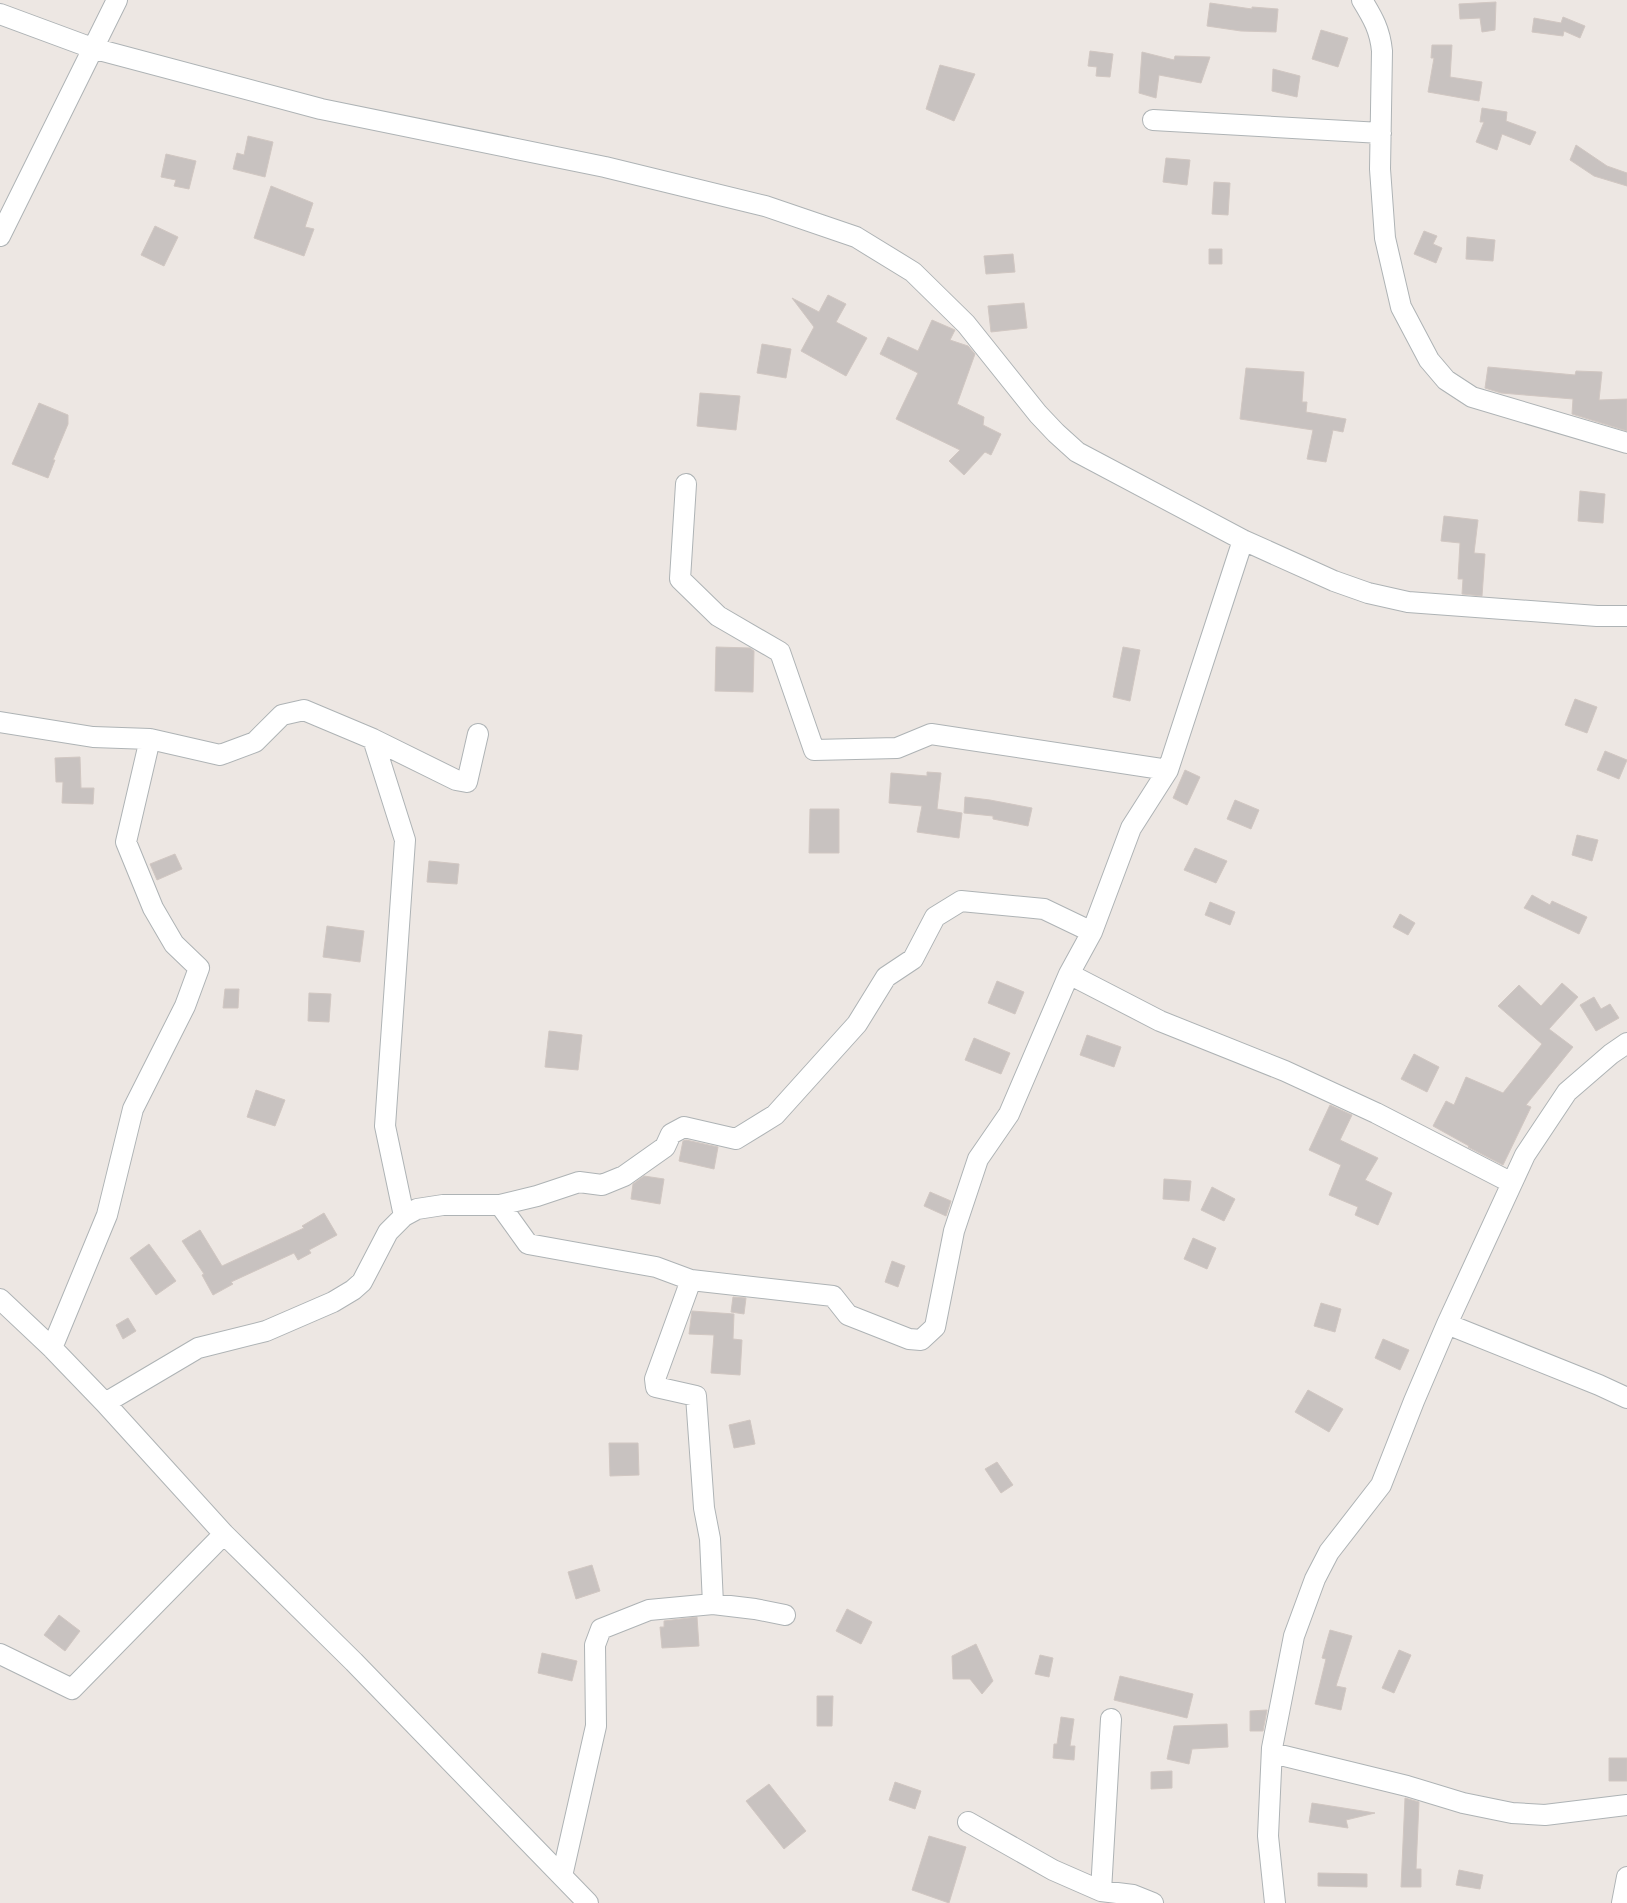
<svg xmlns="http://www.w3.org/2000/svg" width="1627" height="1903" viewBox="0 0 1627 1903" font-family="Cabin,sans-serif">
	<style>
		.building { fill: #c8c2c0; stroke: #d1c7c2 }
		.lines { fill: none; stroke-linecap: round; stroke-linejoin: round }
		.minor-casing { stroke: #aeb3b5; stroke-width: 22 }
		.minor { stroke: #fff; stroke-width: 20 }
	</style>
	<rect width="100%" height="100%" fill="#ede7e3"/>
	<path class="building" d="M1496,2L1495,30L1482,32L1480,18L1460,19L1459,4Z
		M1210,3L1252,9V7L1278,9L1276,32L1241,31L1207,26Z
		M1563,17L1585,26L1580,38L1564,31L1563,36L1532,32L1534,18L1561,23Z
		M1321,30L1348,38L1338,67L1312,59Z
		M1432,45H1452L1450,77L1482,82L1479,101L1428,92L1434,58H1431Z
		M1090,51L1113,54L1110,77L1096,76L1097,67L1088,66Z
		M1142,52L1174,60L1175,56L1210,57L1201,83L1159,75L1156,98L1139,93Z
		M940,65L975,74L954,121L926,109Z
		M1273,69L1300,76L1297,97L1272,91Z
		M1482,108L1507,112L1506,121L1536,132L1530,145L1502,134L1497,150L1476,142L1484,122H1480Z
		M248,136L273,142L265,177L233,169L237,153L244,155Z
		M1576,145L1607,166L1627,173V186L1594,176L1570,160Z
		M166,154L196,161L189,189L174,186L176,180L161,177Z
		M1166,158L1190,160L1187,185L1163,182Z
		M1214,182L1230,183L1228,215L1212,214Z
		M271,186L313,203L305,227L314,229L304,256L254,238Z
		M155,226L178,237L164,266L141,255Z
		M1424,231L1437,236L1433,244L1442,248L1436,263L1414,254Z
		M1467,237L1495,240L1493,261L1466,259Z
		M1209,249H1222V264H1209Z
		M1013,254L1015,272L986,274L984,256Z
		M828,295L846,304L836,322L867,338L846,376L801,351L814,327L792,298L819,312Z
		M1024,303L1027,328L991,332L988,306Z
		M932,320L955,330L950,340L968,346L975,354L957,404L984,417L983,425L1001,434L991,455L985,452L964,475L949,461L960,450L896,419L918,373L880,354L888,337L918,351Z
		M762,344L791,349L786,378L757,373Z
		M1488,367L1575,375L1576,371L1602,372L1599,400L1627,399V431L1572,414L1573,399L1501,393L1485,388Z
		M1246,368L1304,372L1302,402H1307L1306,412L1346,419L1343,432L1333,430L1326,462L1307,459L1313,430L1240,419Z
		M700,393L740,396L736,430L697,426Z
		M39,403L68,415V424L53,460H55L48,478L12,464Z
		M1580,491L1605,494L1603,523L1578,521Z
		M1444,516L1478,520L1474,553L1485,554L1482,596L1462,594L1463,579H1458L1460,543L1441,541Z
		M716,647L750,648L754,651L753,692L715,691Z
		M1123,647L1140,650L1130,701L1113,697Z
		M1575,699L1597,707L1587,733L1565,725Z
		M1605,751L1627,760L1619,779L1597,770Z
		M80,757L81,788H94L93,804L62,803L63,782H56L55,758Z
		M1185,770L1200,777L1187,805L1173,798Z
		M927,772L941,773L937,809L962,813L959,838L917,832L922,806L889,803L891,773L927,776Z
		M965,797L990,800L1032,808L1028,826L993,819V816L964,813Z
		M1235,800L1259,810L1251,829L1227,819Z
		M810,809H839V853H809Z
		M1577,835L1598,840L1592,861L1572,855Z
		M1195,848L1227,861L1216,883L1184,870Z
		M175,854L182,869L157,880L150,864Z
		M429,861L459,864L457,884L427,882Z
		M1532,895L1550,905L1552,901L1587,917L1579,934L1524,908Z
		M1210,902L1235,912L1230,925L1205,915Z
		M1400,914L1415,923L1408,935L1393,927Z
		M327,926L364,931L360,962L323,957Z
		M997,981L1024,992L1015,1014L988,1003Z
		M1562,983L1578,997L1549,1029L1573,1047L1526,1105L1531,1107L1503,1165L1468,1147L1469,1146L1433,1126L1446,1101L1454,1105L1466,1077L1503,1093L1542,1044L1498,1006L1519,985L1541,1006Z
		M225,989H239L238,1008H223Z
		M309,993L331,994L329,1022L308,1021Z
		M1594,997L1601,1009L1610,1004L1619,1018L1596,1031L1580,1005Z
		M549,1031L582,1035L578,1070L545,1067Z
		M1087,1035L1121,1047L1114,1067L1080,1055Z
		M974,1038L1010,1053L1001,1074L965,1060Z
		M1414,1054L1439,1067L1427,1092L1401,1079Z
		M256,1090L285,1100L275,1126L247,1117Z
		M1330,1105L1352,1115L1340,1140L1378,1158L1365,1180L1392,1193L1378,1225L1355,1215L1358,1207L1329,1195L1341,1165L1309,1150Z
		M686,1140L718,1147L714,1169L679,1161L683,1141Z
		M644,1176L664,1179L660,1204L631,1199L633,1184Z
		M1164,1179L1191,1181L1189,1201L1163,1199Z
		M1212,1187L1235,1199L1224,1221L1201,1210Z
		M930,1192L951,1201L946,1216L924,1206Z
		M324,1213L337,1235L309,1250L311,1253L298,1260L294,1253L231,1282L233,1284L213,1295L202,1275L204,1274L182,1241L200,1230L222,1266L304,1228L302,1226Z
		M1193,1238L1216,1248L1207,1269L1184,1259Z
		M149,1244L176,1281L156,1295L130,1258Z
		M892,1261L905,1266L898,1287L885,1282Z
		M733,1297L746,1298L744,1314L731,1312Z
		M1321,1303L1341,1309L1335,1332L1314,1326Z
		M692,1311L734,1314L733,1339L742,1340L740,1375L711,1373L714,1335L689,1334Z
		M128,1318L136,1331L123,1339L116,1325Z
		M1383,1339L1409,1350L1400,1370L1375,1358Z
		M1308,1390L1343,1409L1329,1432L1295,1412Z
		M750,1420L755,1444L734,1448L729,1425Z
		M609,1443H638L639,1475L610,1476Z
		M997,1462L1013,1485L1001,1493L985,1469Z
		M592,1565L600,1591L576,1599L568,1572Z
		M847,1609L872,1622L861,1644L836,1631Z
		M59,1615L80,1631L65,1651L44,1635Z
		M697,1617L699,1646L662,1648L660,1627H664V1621Z
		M1330,1630L1352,1636L1336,1686L1346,1688L1341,1710L1315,1704L1326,1659L1322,1658Z
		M976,1644L993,1681L982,1694L970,1679H953L952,1656Z
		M1399,1650L1411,1655L1394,1693L1382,1688Z
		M542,1653L577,1661L572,1681L538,1673Z
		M1040,1655L1053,1658L1049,1677L1035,1674Z
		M1120,1676L1193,1694L1187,1718L1114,1700Z
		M817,1696H833L832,1726H817Z
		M1267,1710L1263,1731H1250V1711Z
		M1061,1717L1074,1719L1070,1746H1075L1074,1760L1053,1758L1054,1744H1057Z
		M1227,1724L1228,1747L1192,1749L1189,1764L1167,1759L1174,1726Z
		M1609,1758H1627V1781H1609Z
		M1172,1771V1788L1151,1789V1772Z
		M895,1782L921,1791L915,1809L889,1800Z
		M769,1784L806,1831L784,1849L746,1801Z
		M1405,1798L1419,1802L1416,1869H1421V1887H1401Z
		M1312,1803L1375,1813L1346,1820L1348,1828L1309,1822Z
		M929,1836L966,1847L949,1903L912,1890Z
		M1459,1870L1483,1875L1480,1889L1456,1885Z
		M1318,1873L1367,1874V1887L1318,1886Z"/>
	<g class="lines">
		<g class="minor-casing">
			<path id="minor" d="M1362,0C1373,18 1380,30 1382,51L1380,169L1385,238L1401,307L1429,360L1446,380L1472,397L1627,443
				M0,14L92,48L321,109L605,167L765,206L856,237L913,272L966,324L1038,414L1056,433L1077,452L1243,540L1334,581L1368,593L1408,602L1597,616H1627
				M1153,120L1381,133
				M0,236L117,0
				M686,484L680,579L718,616L780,652L814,750L897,748L931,734L1168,770
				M0,722L93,737L150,739L126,842L153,908L174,944L199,968L185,1006L133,1109L107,1215L52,1348
				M150,739L220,755L255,742L282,715L304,710L373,739L456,780L467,782L478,734
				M373,739L405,840L385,1126L404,1216
				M1069,974L1160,1021L1285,1071L1376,1113L1512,1183
				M500,1205L537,1196L579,1182L602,1185L624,1176L665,1147L671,1134L684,1127L736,1139L775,1115L857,1024L886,977L913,959L935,917L961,901L1044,909L1092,932
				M691,1280L655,1379L656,1387L696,1396L704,1508L710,1539L713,1604
				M0,1299L52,1348L105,1403L224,1534L354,1662L588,1903
				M1447,1324L1599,1385L1627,1398
				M105,1403L198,1348L266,1331L333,1302L353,1290L362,1282L388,1232L404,1216L417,1209L443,1205H500L528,1244L656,1267L691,1280L833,1296L848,1315L909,1339L921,1340L935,1327L954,1231L978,1159L1009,1114L1069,974L1092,932L1131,828L1168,770L1243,540
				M0,1654L72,1689L224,1534
				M1272,1753L1407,1786L1463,1803L1512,1813L1545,1815L1627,1805
				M968,1822L1053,1870L1101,1891L1133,1895L1153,1903
				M562,1876L596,1726L595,1645L601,1629L649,1610L713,1604L755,1609L785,1615
				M1101,1891L1111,1719
				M1275,1903L1268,1836L1272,1748L1294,1636L1315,1579L1329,1552L1381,1485L1414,1401L1447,1324L1525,1155L1567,1092L1611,1054L1627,1043
				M1622,1903L1627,1877"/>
		</g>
		<use href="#minor" class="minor"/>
	</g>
</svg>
